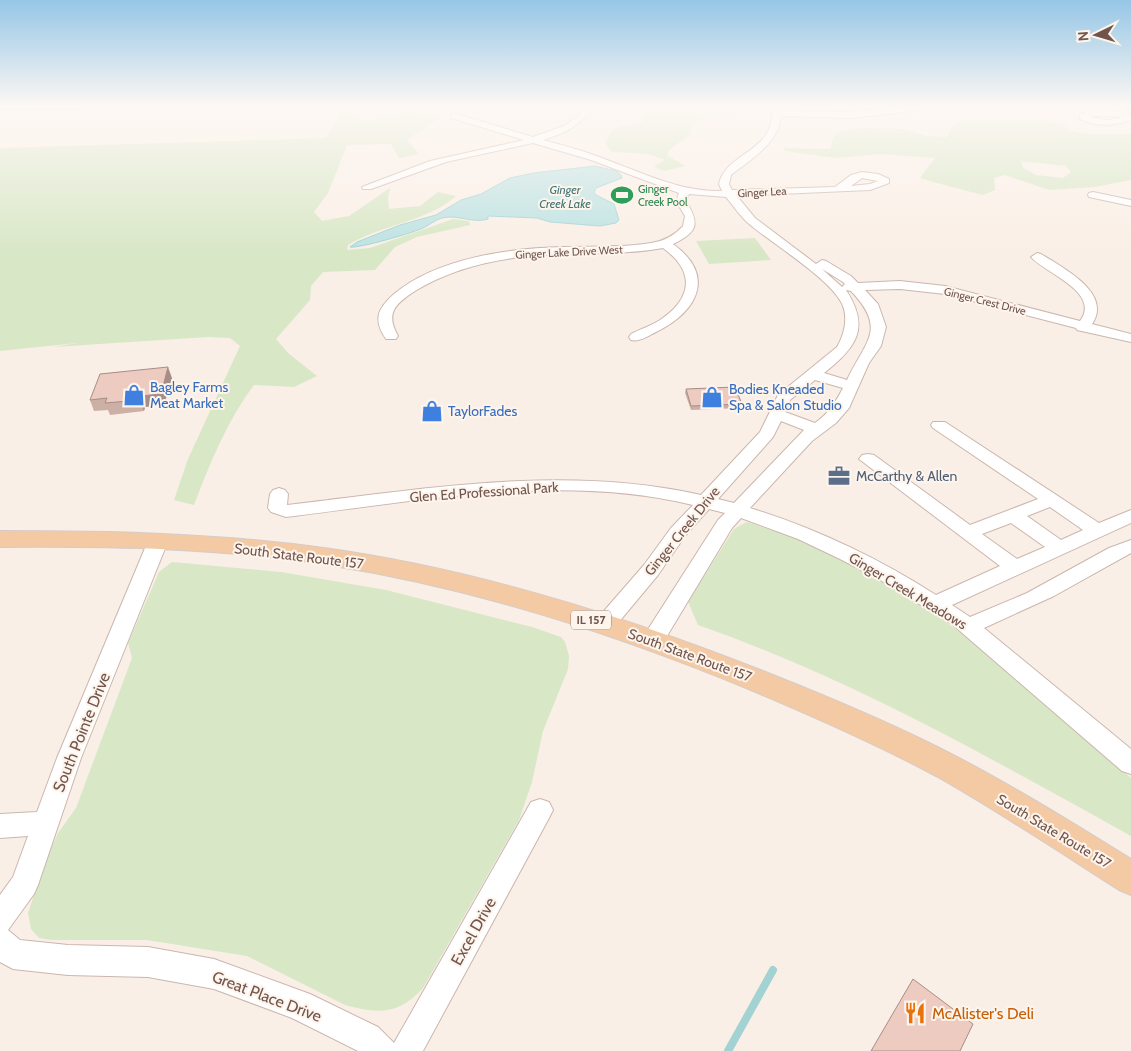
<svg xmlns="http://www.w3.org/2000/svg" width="1131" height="1051" viewBox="0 0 1131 1051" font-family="Cabin,sans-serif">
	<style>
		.green { fill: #d8e7c6; fill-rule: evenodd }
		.water { fill: #bce2e2; stroke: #a3d2d3 }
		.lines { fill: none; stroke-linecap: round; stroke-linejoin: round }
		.stream { stroke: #a3d2d3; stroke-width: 8 }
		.minor-casing { stroke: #cbb6ad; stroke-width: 2 }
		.major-casing { stroke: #d4ccca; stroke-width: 2 }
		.minor { fill: #fff; fill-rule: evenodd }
		.major { fill: #f3caa4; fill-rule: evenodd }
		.wall { fill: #ccafa5 }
		.shaded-wall { fill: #a68e86 }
		.building { fill: #edcbc0; stroke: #a68e86 }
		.labels { text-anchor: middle; stroke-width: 4; stroke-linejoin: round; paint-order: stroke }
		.far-leisure-label { font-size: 11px; fill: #27864d; stroke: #fdf4ec; text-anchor: start }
		.far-street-label { font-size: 11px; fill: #71554d; stroke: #fdf4ec }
		.far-water-label { font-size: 12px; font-style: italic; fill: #427475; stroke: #fdf4ec }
		.shield { fill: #fdf4ec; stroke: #9b857d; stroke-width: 1 }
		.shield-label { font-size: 12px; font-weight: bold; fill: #71554d }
		.shop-label { font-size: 14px; fill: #366cbe; stroke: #fdf4ec; text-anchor: start }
		.service-label { font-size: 14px; fill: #4e5e75; stroke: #fdf4ec; text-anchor: start }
		.street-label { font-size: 14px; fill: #71554d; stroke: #fdf4ec }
		.near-street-label { font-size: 16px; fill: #71554d; stroke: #fdf4ec }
		.near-food-label { font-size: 16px; fill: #c56008; stroke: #fdf4ec; text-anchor: start }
	</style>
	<rect width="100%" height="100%" fill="#faefe6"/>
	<path class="green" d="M261,106H328C313,113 294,118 279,112L282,109H265Z
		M341,106H348L349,115L368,121L403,113L440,118L407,140L419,154L399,158L391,144L347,145L328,193L314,212L322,221L349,216L390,188L388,198L389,209L420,206L438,192L456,196C425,223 382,224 348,245L347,250L370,248L453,219L469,221L470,225L417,237L395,247L375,270L323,272L311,286L310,300L276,339L288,353L317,376L294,387L254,385C227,421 210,463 194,505L174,500L188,459L240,346L230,338L208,337L53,347L77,343L0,351V148L326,138L337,120Z
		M639,106H732L737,110L732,116L704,117L692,124L691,134L669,150L667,155L685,166L664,171L654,166L665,160L648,154L612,152L605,143L611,131L621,126L645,122L644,115Z
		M1004,120L1049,121L1064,124L1067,129L1085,134H1131V180L1095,187L1049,190L1005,175L994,178L995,190L983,195L933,182L920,178L935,158L879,154L835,158L785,151L783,148L830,149L833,139L837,132L860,128L904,129L927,136L947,137L951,128L958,121ZM1021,161L1066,166L1071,172L1063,178L1036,175L1023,168Z
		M755,238L771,260L709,264L696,241Z
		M747,522L808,542L858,565L909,596L971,640L1131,778V836C990,758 850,678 698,625L688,602L734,529Z
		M172,562L281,572L386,590L532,627L561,637L565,642L569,656L568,669L543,731L532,782L519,820L423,988C399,1015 378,1014 345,1005L247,956L147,940H51L39,938L31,929L28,913L45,862L58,833L76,808L132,658L128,643L159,572Z"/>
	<path class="water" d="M595,166L616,171L621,175L622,178L596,188L594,192L596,195L614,204L619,220L616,223L600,226L550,222L537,218L488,216V219C473,224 458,214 442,218C435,220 431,224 425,227C417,232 357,249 350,247L357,242L400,225L436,215L461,200L481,194L510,178L534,173Z"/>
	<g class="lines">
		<path class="stream" d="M728,1051L773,970"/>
		<g class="minor-casing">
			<path id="minor" d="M0,106H134L130,108L0,109Z
				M585,106H593C581,126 565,133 543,140C562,145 581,150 599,157C639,171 678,192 722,191L719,184C726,151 777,153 772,106H780L781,111L849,112L913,106H943L939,108L849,118L781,116C779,143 751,159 731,175L729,184L732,190L835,187L851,175L862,172L878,174L889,179V183L870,190L737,196L755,218L816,264L822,260L826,261L851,276L858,283L900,281L945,286L1080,321C1102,292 1043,272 1031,257L1037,253L1041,254C1063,268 1113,293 1092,324L1131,334V342L1077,330L1076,328L945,294L900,289L865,290L878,304L886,327L881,346L869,363L849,408L836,423L812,441L750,508C815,528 878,558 936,595L1000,566L859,459L862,455L868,454L874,455L970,525L1038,499L933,428L931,425L933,422H945L1099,523L1131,510V523L952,605L970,617L1027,593L1109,548L1131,540V553L1054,596L984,628L1131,749V774L1122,771L953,625L877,578L838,558L798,539L741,518L732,528L661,646L653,648L645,646L642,640L645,634L718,520L725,513L709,509L685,536L658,575L613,629L605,632L597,629L594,624L597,619L644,565L671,528L693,505C560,473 419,501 286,517L271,512L268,508L270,494L273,490L279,488L285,490L288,494L287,505C424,489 564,464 701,495L760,432L778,395L837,347C844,335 848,319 843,306C833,280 771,243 748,223C740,216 733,205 726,197L689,194L686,201C700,224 698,232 673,244C717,276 697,312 656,332C648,336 640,342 631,340L629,337L631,334C640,329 651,326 660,320C693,298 695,271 663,248C630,254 598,253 565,254C513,255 459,264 415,291C395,304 385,313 398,336L396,339H386C373,320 377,309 394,294C437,258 510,248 564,247C593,246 622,248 651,243C664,241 674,236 683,226L685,216L676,201L679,193L591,160L533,143L446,162L371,189H363L362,187L430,161L524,140L451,118V114H457L533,137L564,126L579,116ZM862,178L878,181L870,184L851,186ZM822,269L843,282L845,284L842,287ZM846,290L851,291C888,330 865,341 847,380L824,373C856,348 871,328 846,290ZM815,380L843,388C835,403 829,413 815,423L785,412L790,400ZM781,421L804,430L734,503L718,499L773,437ZM1050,507L1083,530L1061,540L1027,516ZM1011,523L1045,547L1017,559L982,534Z
				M1071,106C1081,106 1086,109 1095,110C1109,113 1117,109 1131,116V120C1114,126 1096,127 1080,119V115L1086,113ZM1095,116H1117L1121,118L1106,120L1090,117Z
				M1093,192L1131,200V206L1089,197L1088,195L1089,193Z
				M158,535L165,537L168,541L81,758L38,885L34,894L8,930L20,940L68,945L148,947L214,959L310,994L378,1027L394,1043L531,802L540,799L549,802L553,810L549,818L423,1051H358L292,1018L214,989L148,977L68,975L13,969L0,962V895L13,877L28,836L0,838V814L37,812L57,758L148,541L151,537Z"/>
		</g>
		<g class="major-casing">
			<path id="major" d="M0,531C108,531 216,533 324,548C476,569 625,616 768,673C831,698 894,724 955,756C1015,787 1073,823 1131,859V895L1119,890C1058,851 998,811 936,776C876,744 814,717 751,690C615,634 475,588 328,565C220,548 109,546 0,547Z"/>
		</g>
		<use href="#minor" class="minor"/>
		<use href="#major" class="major"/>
	</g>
	<path class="wall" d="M172,378L164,405L145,407L144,411L110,415L108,410L94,411L90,400Z
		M686,389L742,404L741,408L691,410L685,393Z"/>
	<path class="shaded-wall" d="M168,367L172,378L164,405L145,407L144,411L140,400L141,396Z"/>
	<path class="building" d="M168,367L161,394L141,396L140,400L105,403L107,398L90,400L100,374Z
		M735,387L742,404L691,406L686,389Z
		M913,979L973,1024L960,1051H871Z"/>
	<linearGradient id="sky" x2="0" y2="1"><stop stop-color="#96c6e6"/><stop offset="0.42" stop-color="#fdf8f4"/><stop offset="1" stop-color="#fdf8f4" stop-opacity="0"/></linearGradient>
	<rect width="1131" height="253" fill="url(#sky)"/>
	<defs>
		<g id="stadium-bare" transform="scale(1.725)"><path d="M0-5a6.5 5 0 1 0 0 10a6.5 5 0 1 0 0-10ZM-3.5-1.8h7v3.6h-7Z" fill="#2e9e5b" stroke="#fdf4ec" stroke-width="2.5" paint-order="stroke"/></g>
		<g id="shop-bare" transform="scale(1.725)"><path d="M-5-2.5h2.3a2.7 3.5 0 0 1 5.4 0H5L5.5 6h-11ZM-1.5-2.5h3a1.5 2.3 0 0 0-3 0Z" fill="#3f7fe0" stroke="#fdf4ec" stroke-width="2.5" paint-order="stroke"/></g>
		<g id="office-bare" transform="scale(1.725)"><path d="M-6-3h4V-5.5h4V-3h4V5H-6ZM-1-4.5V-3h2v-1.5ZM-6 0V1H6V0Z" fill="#5c6f8a" stroke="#fdf4ec" stroke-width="2.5" paint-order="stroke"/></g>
		<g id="restaurant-bare" transform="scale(1.725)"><path d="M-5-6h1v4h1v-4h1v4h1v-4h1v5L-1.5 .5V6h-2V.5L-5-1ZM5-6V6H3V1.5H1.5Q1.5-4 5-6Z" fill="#e8710a" stroke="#fdf4ec" stroke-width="2.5" paint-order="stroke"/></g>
	</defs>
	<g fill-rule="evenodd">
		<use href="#stadium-bare" x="622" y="195"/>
		<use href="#shop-bare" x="134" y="395"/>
		<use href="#shop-bare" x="712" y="397"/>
		<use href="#shop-bare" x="432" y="411"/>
		<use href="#office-bare" x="839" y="476"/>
		<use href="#restaurant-bare" x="915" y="1013"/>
	</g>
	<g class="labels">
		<g class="far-leisure-label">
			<text x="638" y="193">Ginger<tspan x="638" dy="13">Creek Pool</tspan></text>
		</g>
		<g class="far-street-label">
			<text transform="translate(762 192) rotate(-3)" y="4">Ginger Lea</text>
			<text transform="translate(569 252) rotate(-3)" y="4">Ginger Lake Drive West</text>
			<text transform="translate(985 301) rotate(14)" y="4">Ginger Crest Drive</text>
		</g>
		<g class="far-water-label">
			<text x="565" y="194">Ginger<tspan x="565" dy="14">Creek Lake</tspan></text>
		</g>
		<rect class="shield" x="571" y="610.5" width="40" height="19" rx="4"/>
		<g class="shield-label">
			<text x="591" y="624">IL 157</text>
		</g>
		<g class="shop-label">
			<text x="150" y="392">Bagley Farms<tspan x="150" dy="16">Meat Market</tspan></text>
			<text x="729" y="394">Bodies Kneaded<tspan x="729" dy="16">Spa &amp; Salon Studio</tspan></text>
			<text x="448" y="416">TaylorFades</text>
		</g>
		<g class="service-label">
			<text x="856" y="481">McCarthy &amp; Allen</text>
		</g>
		<g class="street-label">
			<text transform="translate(484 492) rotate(-4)" y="5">Glen Ed Professional Park</text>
			<text transform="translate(682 531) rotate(-51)" y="5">Ginger Creek Drive</text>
			<text transform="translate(299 556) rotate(7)" y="5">South State Route 157</text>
			<text transform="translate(908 591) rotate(31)" y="5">Ginger Creek Meadows</text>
			<text transform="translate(690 655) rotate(20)" y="5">South State Route 157</text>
			<text transform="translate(1054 831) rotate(31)" y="5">South State Route 157</text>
		</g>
		<g class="near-street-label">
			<text transform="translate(81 732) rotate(-68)" y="6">South Pointe Drive</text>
			<text transform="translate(473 931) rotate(-61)" y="6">Excel Drive</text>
			<text transform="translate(267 996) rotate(21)" y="6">Great Place Drive</text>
		</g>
		<g class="near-food-label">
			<text x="932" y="1019">McAlister's Deli</text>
		</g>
	</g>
	<g transform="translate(1096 35) rotate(265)" stroke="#fdf4ec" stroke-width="4" paint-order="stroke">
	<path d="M0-4L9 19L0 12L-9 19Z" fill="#71554d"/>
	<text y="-8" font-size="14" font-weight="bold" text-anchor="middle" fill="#71554d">N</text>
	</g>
</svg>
